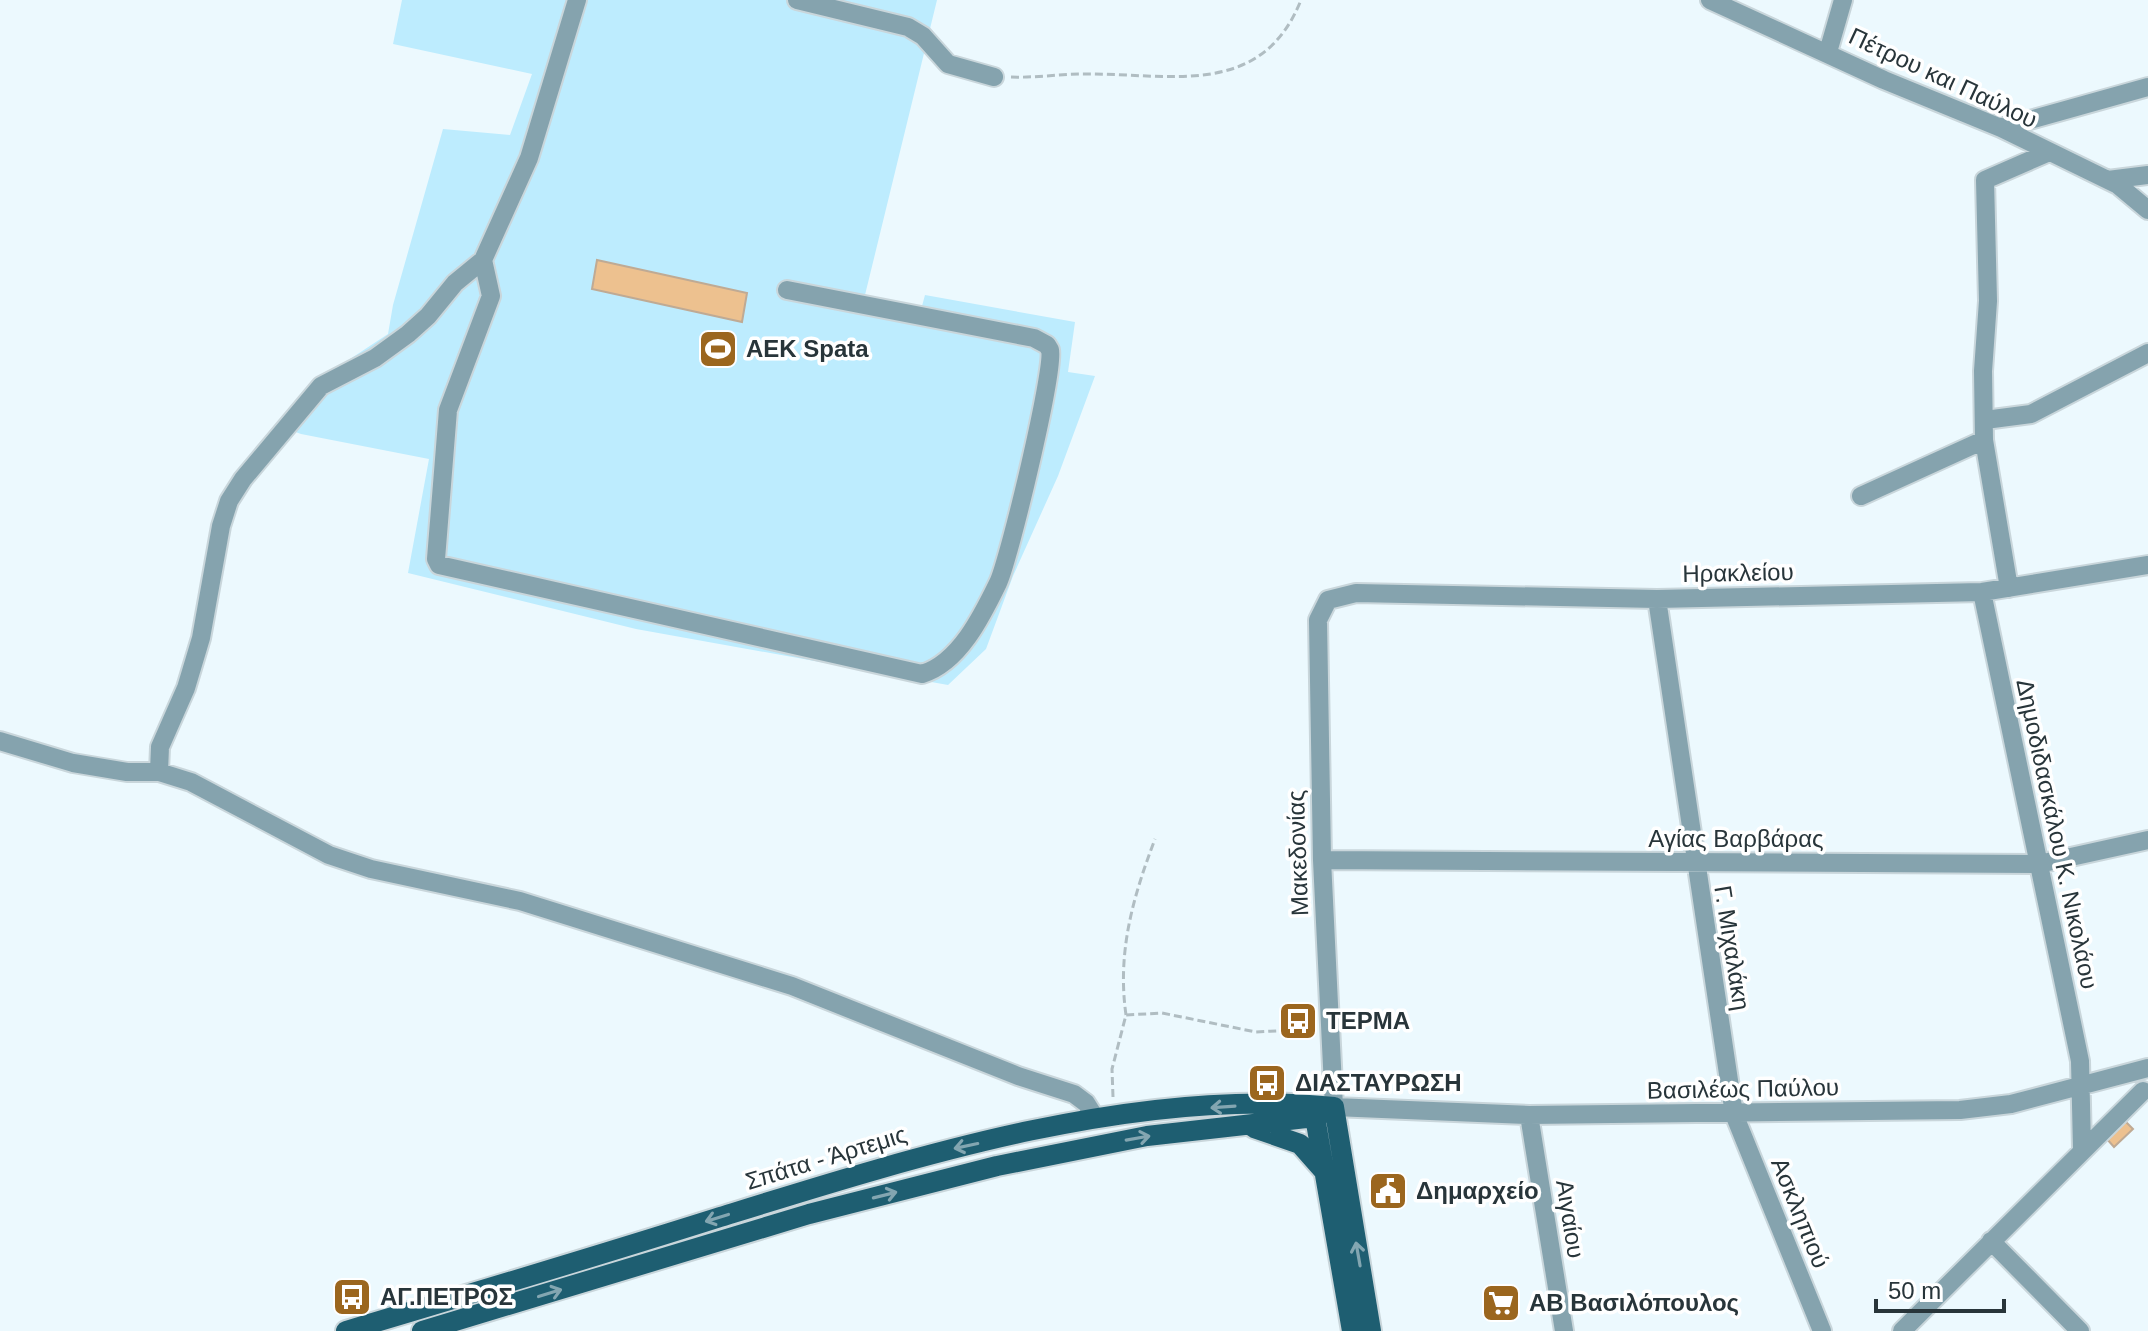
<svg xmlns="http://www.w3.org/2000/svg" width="2148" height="1331" viewBox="0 0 2148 1331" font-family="Helvetica,sans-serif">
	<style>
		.green { fill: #bdecfe }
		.building { fill: #edc18f; stroke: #bfaa94; stroke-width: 2 }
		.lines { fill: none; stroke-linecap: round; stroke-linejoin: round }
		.minor-casing { stroke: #c9d6db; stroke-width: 22 }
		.major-casing { stroke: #c9d6db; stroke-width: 24 }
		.path { stroke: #b0bdc2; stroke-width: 3; stroke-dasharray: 8 4; stroke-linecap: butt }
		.minor { stroke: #85a3ae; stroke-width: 18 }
		.major { stroke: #1e5e71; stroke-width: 20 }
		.oneway { stroke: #83a6b1 }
		.labels { text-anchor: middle; stroke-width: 7; stroke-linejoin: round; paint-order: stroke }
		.street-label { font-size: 24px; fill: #28353a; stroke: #fff }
		.poi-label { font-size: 24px; font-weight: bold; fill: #28353a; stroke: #fff; text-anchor: start }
	</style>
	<rect width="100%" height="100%" fill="#ecf9fe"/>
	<path class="green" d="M402,0H937L865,295L922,306L925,295L1075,322L1068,372L1095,376L1058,476L1013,576L986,649L948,685L636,629L408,573L429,459L301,434L279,426L309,386L388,334L393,305L443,129L510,135L532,74L393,44Z"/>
	<path class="building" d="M597,260L747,293L742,322L592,289Z
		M2124,1120L2133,1129L2114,1147L2106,1138Z"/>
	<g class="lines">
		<g class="minor-casing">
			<path id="minor" d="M797,0L908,27L923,36L948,64L994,77
				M1710,0L1884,80L2001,128L2118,185L2148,210
				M1828,52L1843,0
				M2001,128L2148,87
				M2108,180L2148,175
				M483,260L491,296L448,410L436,559L439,565L922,674C959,663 982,616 998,583C1009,560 1055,369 1050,350L1047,345L1034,338L787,290
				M1985,420L2031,414L2148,353
				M1861,496L1984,440
				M2148,565L1982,592L1657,599L1356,593L1328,600L1318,620L1322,860L1334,1107L1529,1115L1960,1110L2011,1104L2148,1068
				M2009,588L1984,440L1983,371L1988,301L1985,180L2047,153
				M1982,592L2080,1061L2082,1149
				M1657,599L1734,1114L1822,1331
				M0,741L73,763L127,772H159L191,782L329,855L371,869L520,901L792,986L1018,1076L1074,1094L1086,1103L1096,1119
				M159,772L160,747L186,688L201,638L221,526L229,501L243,479L321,386L375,358L408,334L428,316L455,283L483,260L529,158L577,0
				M1322,860L2039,864L2148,840
				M1529,1115L1564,1331
				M1991,1241L2080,1331
				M1902,1331L2143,1091"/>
		</g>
		<g class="major-casing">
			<path id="major" d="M1334,1107L1371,1331
				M1315,1117L1352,1331
				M1254,1128L1300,1144L1323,1170
				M346,1331C470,1294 594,1257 717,1218C907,1159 1134,1086 1334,1107
				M422,1331L809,1214L997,1166L1147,1136L1315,1117L1331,1109"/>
		</g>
		<path class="path" d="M1011,77C1035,78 1059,74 1084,74C1169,73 1261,100 1301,0
			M1126,1015C1117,952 1133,897 1155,839
			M1113,1097L1112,1069L1126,1015L1162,1013L1256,1032L1312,1029"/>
		<use href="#minor" class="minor"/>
		<use href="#major" class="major"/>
	</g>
	<defs><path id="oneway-shaft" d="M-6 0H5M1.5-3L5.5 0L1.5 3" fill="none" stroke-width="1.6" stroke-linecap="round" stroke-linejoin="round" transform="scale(2)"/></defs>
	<g class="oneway">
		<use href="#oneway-shaft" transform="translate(1223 1107) rotate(176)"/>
		<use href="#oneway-shaft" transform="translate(1138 1138) rotate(-10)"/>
		<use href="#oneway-shaft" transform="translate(966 1146) rotate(168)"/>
		<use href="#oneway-shaft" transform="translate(885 1195) rotate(-14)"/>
		<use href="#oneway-shaft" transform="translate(717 1218) rotate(163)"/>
		<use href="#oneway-shaft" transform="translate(1358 1254) rotate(-100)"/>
		<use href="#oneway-shaft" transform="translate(550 1293) rotate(-17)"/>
	</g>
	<defs>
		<g id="stadium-square" transform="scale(2)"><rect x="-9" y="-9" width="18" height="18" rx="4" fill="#9b661e" stroke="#fff"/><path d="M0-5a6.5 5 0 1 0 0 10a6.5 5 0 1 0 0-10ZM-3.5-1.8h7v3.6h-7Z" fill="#fff"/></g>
		<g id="bus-square" transform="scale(2)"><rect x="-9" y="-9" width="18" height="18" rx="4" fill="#9b661e" stroke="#fff"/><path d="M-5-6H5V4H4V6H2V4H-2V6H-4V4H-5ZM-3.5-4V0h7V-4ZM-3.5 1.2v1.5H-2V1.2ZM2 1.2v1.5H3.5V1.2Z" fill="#fff"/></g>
		<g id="civic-square" transform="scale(2)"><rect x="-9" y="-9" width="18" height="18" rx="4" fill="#9b661e" stroke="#fff"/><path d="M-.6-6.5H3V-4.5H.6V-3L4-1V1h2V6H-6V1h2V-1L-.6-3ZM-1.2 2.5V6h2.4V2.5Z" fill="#fff"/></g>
		<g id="supermarket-square" transform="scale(2)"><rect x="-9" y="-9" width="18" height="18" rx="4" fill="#9b661e" stroke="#fff"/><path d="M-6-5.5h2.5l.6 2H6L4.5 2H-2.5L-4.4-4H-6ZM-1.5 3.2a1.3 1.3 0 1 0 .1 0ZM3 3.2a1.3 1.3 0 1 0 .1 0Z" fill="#fff"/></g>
	</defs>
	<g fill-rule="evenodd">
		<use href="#stadium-square" x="718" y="349"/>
		<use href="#bus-square" x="1298" y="1021"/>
		<use href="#bus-square" x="1267" y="1083"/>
		<use href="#civic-square" x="1388" y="1191"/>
		<use href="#bus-square" x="352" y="1297"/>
		<use href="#supermarket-square" x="1501" y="1303"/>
	</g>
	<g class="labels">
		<g class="street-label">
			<text transform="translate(1943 78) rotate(25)" y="8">Πέτρου και Παύλου</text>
			<text transform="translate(1738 573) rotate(-1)" y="8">Ηρακλείου</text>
			<text transform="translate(2057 834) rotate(78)" y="8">Δημοδιδασκάλου Κ. Νικολάου</text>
			<text x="1736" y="847">Αγίας Βαρβάρας</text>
			<text transform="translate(1298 853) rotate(-92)" y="8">Μακεδονίας</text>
			<text transform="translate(1732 948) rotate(81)" y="8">Γ. Μιχαλάκη</text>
			<text transform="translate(1743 1089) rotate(-1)" y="8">Βασιλέως Παύλου</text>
			<text transform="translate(826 1158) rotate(-17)" y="8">Σπάτα - Άρτεμις</text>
			<text transform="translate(1800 1213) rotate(68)" y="8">Ασκληπιού</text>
			<text transform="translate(1570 1219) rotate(81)" y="8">Αιγαίου</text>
		</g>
		<g class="poi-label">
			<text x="746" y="357">AEK Spata</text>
			<text x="1326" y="1029">ΤΕΡΜΑ</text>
			<text x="1295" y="1091">ΔΙΑΣΤΑΥΡΩΣΗ</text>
			<text x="1416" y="1199">Δημαρχείο</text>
			<text x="380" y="1305">ΑΓ.ΠΕΤΡΟΣ</text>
			<text x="1529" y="1311">ΑΒ Βασιλόπουλος</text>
		</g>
	</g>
	<path d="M1876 1299v12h128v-12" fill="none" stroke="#28353a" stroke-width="4"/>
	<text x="1888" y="1299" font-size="24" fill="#28353a" stroke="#ffffff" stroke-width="6" paint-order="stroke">50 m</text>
</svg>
